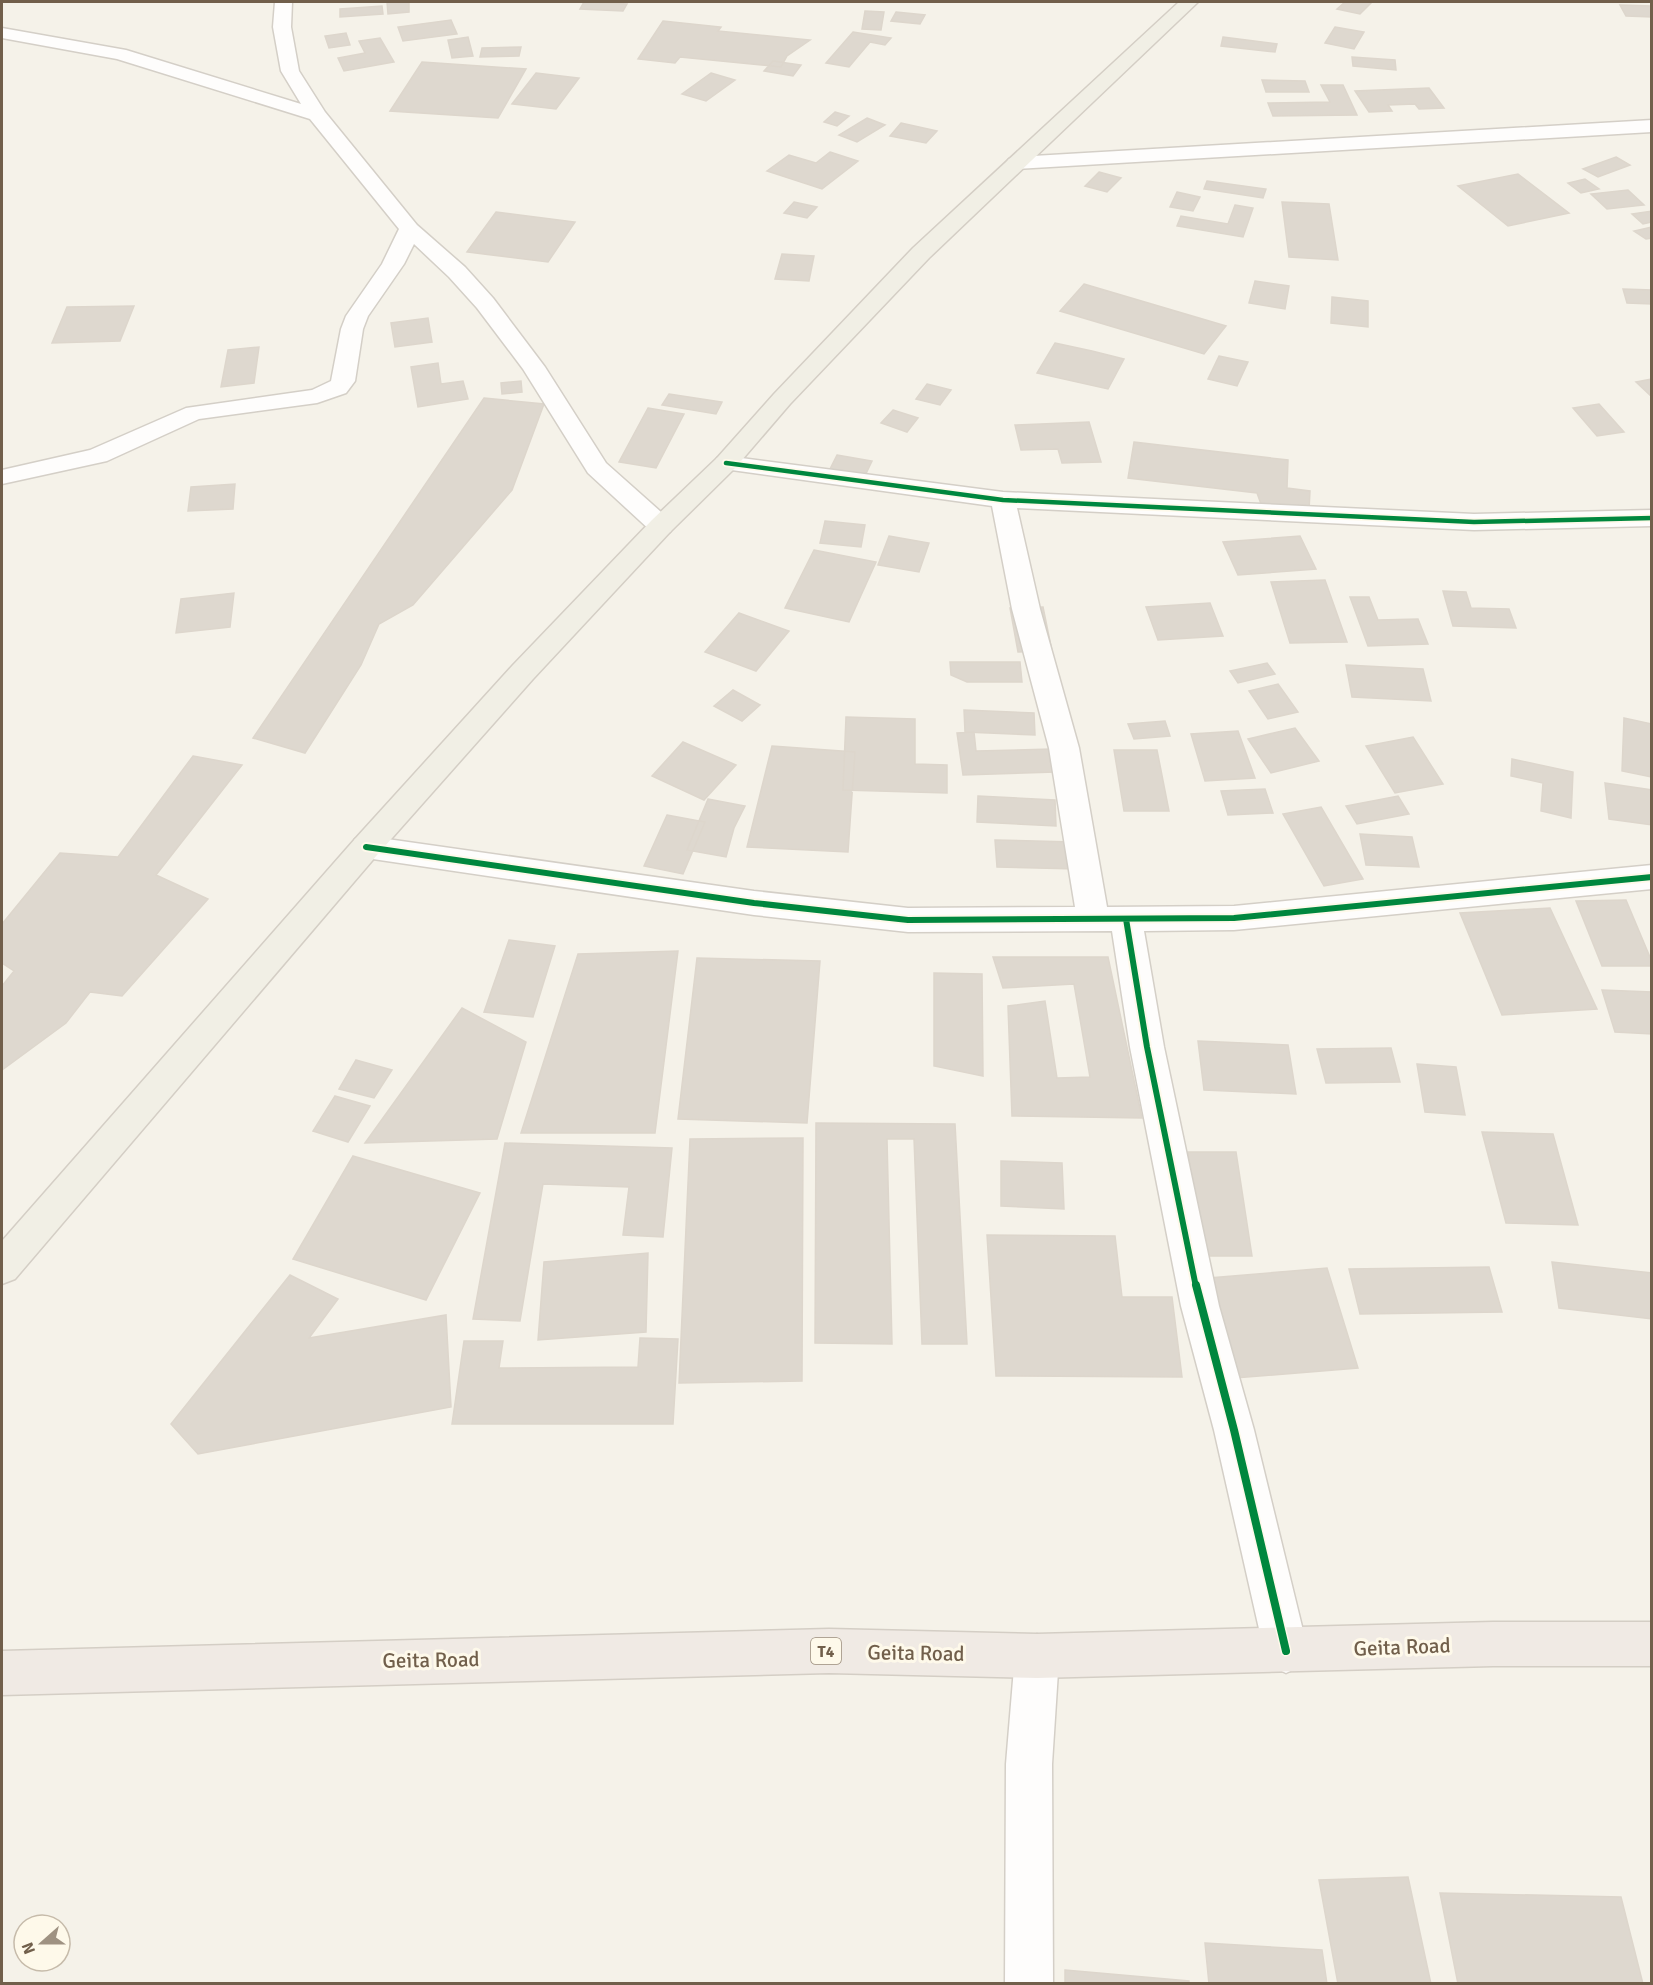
<svg xmlns="http://www.w3.org/2000/svg" width="1653" height="1985" viewBox="0 0 1653 1985" font-family="Signika,sans-serif">
	<style>
		.building { fill: #ded8cf; stroke: #ddd6cc; stroke-width: 1.5 }
		.lines { fill: none; stroke-linecap: round; stroke-linejoin: round }
		.minor-casing { stroke: #d4cfc7; stroke-width: 3 }
		.major-casing { stroke: #d4cec5; stroke-width: 3 }
		.highway-casing { stroke: #d4cec5; stroke-width: 3 }
		.minor { fill: #fefdfc; fill-rule: evenodd }
		.major { fill: #f1efe5; fill-rule: evenodd }
		.highway { fill: #f0eae4; fill-rule: evenodd }
		.cycleway-far2-casing { stroke: #fef9ea; stroke-width: 8 }
		.cycleway-far1-casing { stroke: #fef9ea; stroke-width: 10 }
		.cycleway-casing { stroke: #fef9ea; stroke-width: 11 }
		.cycleway-far2 { stroke: #00873e; stroke-width: 4.5 }
		.cycleway-far1 { stroke: #00873e; stroke-width: 6 }
		.cycleway { stroke: #00873e; stroke-width: 8 }
		.labels { text-anchor: middle; stroke-width: 6; stroke-linejoin: round; paint-order: stroke }
		.shield { fill: #fef9ea; stroke: #9b8d7b; stroke-width: 1.5 }
		.shield-label { font-size: 16px; font-weight: bold; fill: #715f4b }
		.near-street-label { font-size: 21px; fill: #715f4b; stroke: #fef9ea }
	</style>
	<rect width="100%" height="100%" fill="#f5f2e9"/>
	<path class="building" d="M387,2H409V12L388,14Z
		M584,2H587L627,4L623,11L580,9Z
		M1345,2H1372L1360,14L1337,9Z
		M1620,5L1652,6V17L1626,16Z
		M382,6L383,14L340,17V9Z
		M865,11L884,12L881,30L862,29Z
		M896,12L925,15L920,24L891,21Z
		M451,20L457,34L403,41L398,27Z
		M663,21L721,27L718,31L810,40L787,56L781,67L680,57L675,63L638,59Z
		M1335,27L1364,32L1354,49L1325,43Z
		M853,32L891,38L885,45L870,42L849,67L826,63Z
		M346,33L350,45L329,48L325,36Z
		M468,37L473,56L452,58L448,40Z
		M1223,37L1277,44L1275,52L1221,46Z
		M380,38L394,62L344,71L338,58L365,53L359,41Z
		M521,47L519,56L480,57L482,48Z
		M1352,57L1395,60L1396,70L1353,66Z
		M773,61L801,65L793,76L764,71Z
		M422,62L526,69L498,118L390,111Z
		M536,73L579,78L556,109L512,104Z
		M711,73L735,80L706,101L682,94Z
		M1262,80L1305,81L1309,92H1266Z
		M1321,85H1343L1357,115L1273,116L1268,103L1330,102Z
		M1429,88L1444,108L1419,109L1415,104L1388,105L1392,111L1369,112L1355,91Z
		M835,112L849,116L837,126L824,122Z
		M867,118L885,125L857,142L839,135Z
		M901,123L937,131L926,143L890,136Z
		M830,152L858,161L822,189L767,171L789,155L816,163Z
		M1616,157L1630,165L1598,177L1583,169Z
		M1099,172L1121,178L1107,192L1085,186Z
		M1518,174L1569,213L1508,226L1458,186Z
		M1585,179L1599,189L1581,193L1568,183Z
		M1207,181L1266,189L1263,198L1204,189Z
		M1628,190L1644,205L1607,209L1591,194Z
		M1177,192L1200,197L1193,211L1170,207Z
		M794,202L817,207L807,218L784,213Z
		M1282,202L1329,204L1338,260L1289,257Z
		M1235,205L1253,208L1243,237L1177,226L1181,216L1228,224Z
		M1652,211V222L1643,224L1632,214Z
		M496,212L575,222L548,262L467,252Z
		M1652,227V238L1646,239L1634,231Z
		M782,254L814,256L809,281L775,279Z
		M1255,281L1289,286L1285,309L1249,303Z
		M1084,284L1226,326L1204,354L1060,311Z
		M1623,289L1652,290V304L1627,303Z
		M1332,297L1368,301V327L1331,323Z
		M134,306L120,341L52,343L67,307Z
		M428,318L432,342L395,347L391,323Z
		M1055,343L1092,351L1124,359L1108,389L1037,373Z
		M259,347L254,383L221,387L228,350Z
		M1219,356L1248,362L1237,386L1208,379Z
		M438,363L441,384L463,381L468,399L418,407L411,367Z
		M1652,379V397L1636,382Z
		M521,381L522,392L502,394L501,383Z
		M927,384L951,390L940,405L916,399Z
		M669,394L722,402L716,414L662,405Z
		M484,398L544,404L512,490L413,605L379,624L361,665L305,753L253,738Z
		M1599,404L1624,432L1597,436L1573,408Z
		M648,408L684,414L656,468L619,462Z
		M893,410L918,418L907,432L881,423Z
		M1089,422L1101,462L1062,463L1058,449L1021,450L1015,425Z
		M1134,442L1288,460L1287,488L1310,491L1309,510L1261,504L1257,493L1128,478Z
		M837,455L872,461L862,482L827,475Z
		M235,484L233,509L188,511L191,487Z
		M825,521L865,525L861,547L820,543Z
		M889,536L929,543L919,572L878,565Z
		M1300,536L1316,569L1238,575L1223,542Z
		M814,550L876,562L849,622L785,608Z
		M1325,580L1347,642L1290,643L1271,582Z
		M1443,591L1466,592L1471,608L1509,609L1516,628L1453,626Z
		M234,593L230,627L176,633L181,599Z
		M1350,597H1369L1378,620L1418,619L1428,644L1368,646Z
		M1210,603L1223,636L1158,640L1146,607Z
		M1043,607L1052,651L1018,652L1010,608Z
		M739,613L789,631L756,671L705,652Z
		M950,662H1020L1022,682H967L951,675Z
		M1267,663L1275,674L1238,683L1230,671Z
		M1346,665L1423,669L1431,701L1352,697Z
		M1278,684L1298,712L1268,719L1249,691Z
		M733,690L760,705L742,721L714,706Z
		M964,710L1034,713L1035,735L965,732Z
		M846,717L915,719V764L947,765V793L843,790Z
		M1624,718L1652,724V777L1622,771Z
		M1165,721L1170,736L1134,739L1128,724Z
		M1295,728L1319,761L1271,773L1248,739Z
		M1238,731L1255,778L1205,781L1191,734Z
		M974,732L976,751L1051,749L1055,772L963,775L957,733Z
		M1413,737L1443,784L1395,793L1366,746Z
		M683,742L736,765L704,800L652,776Z
		M772,746L855,752L848,852L747,847Z
		M1114,750H1157L1169,811H1124Z
		M193,756L242,765L156,875L208,899L122,996L90,992L66,1023L2,1070V986L14,971L2,963V924L60,853L118,857Z
		M1512,759L1573,772L1571,818L1541,811L1543,783L1511,776Z
		M1605,783L1652,790V825L1609,819Z
		M1265,789L1273,813L1228,815L1221,791Z
		M978,796L1055,800L1056,826L977,822Z
		M1398,796L1409,814L1357,824L1346,806Z
		M708,799L745,806L734,828L726,857L687,850Z
		M1321,807L1363,879L1324,886L1283,814Z
		M667,815L705,822L683,874L644,866Z
		M1360,834L1412,837L1419,867L1366,865Z
		M995,840L1074,842L1076,869L997,867Z
		M1626,900L1652,962V966H1602L1576,901Z
		M1550,908L1597,1009L1502,1015L1460,913Z
		M509,940L555,946L533,1017L484,1012Z
		M678,951L655,1133H521L578,954Z
		M993,957H1108L1142,1118L1012,1116L1008,1006L1045,1001L1057,1078L1090,1077L1074,984L1003,988Z
		M697,958L820,961L807,1123L678,1119Z
		M934,973L982,974L983,1076L934,1066Z
		M1602,990L1652,992V1034L1615,1032Z
		M462,1008L526,1042L497,1139L365,1143Z
		M1198,1041L1288,1045L1296,1094L1204,1090Z
		M1391,1048L1400,1082L1326,1083L1317,1049Z
		M356,1060L392,1070L374,1098L339,1089Z
		M1417,1064L1456,1067L1465,1115L1425,1112Z
		M335,1096L370,1106L348,1142L313,1131Z
		M816,1123L955,1124L967,1344H922L914,1139H887L892,1344L815,1343Z
		M1482,1132L1553,1134L1578,1225L1506,1223Z
		M803,1138L802,1381L679,1383L690,1139Z
		M505,1143L672,1148L663,1237L623,1235L629,1187L543,1184L520,1321L473,1319Z
		M1188,1152H1236L1252,1256H1202Z
		M353,1156L480,1193L426,1300L293,1259Z
		M1001,1161L1062,1163L1064,1209L1001,1206Z
		M987,1235L1115,1236L1122,1297H1172L1182,1377L996,1376Z
		M648,1253L646,1332L538,1340L544,1262Z
		M1552,1262L1652,1273V1319L1559,1308Z
		M1489,1267L1502,1312L1360,1314L1349,1269Z
		M1327,1268L1358,1368L1235,1378L1209,1278Z
		M290,1275L338,1299L309,1338L446,1315L451,1407L198,1454L171,1424Z
		M640,1338L678,1339L673,1424H452L464,1341H503L499,1368L638,1367Z
		M1408,1877L1431,1984H1338L1319,1880Z
		M1440,1893L1621,1897L1643,1984H1458Z
		M1205,1943L1322,1950L1327,1984H1209Z
		M1065,1970L1189,1981V1984H1065Z"/>
	<g class="lines">
		<g class="minor-casing">
			<path id="minor" d="M275,2H292L291,27L299,71L325,112L417,225L465,267L493,298L545,367L606,463L670,520L674,526L670,532L661,534L652,532L588,473L523,369L477,308L449,277L414,244L404,264L368,316L363,329L355,381L346,393L317,403L199,419L107,461L2,484V470L90,450L186,408L312,390L331,381L341,329L346,316L382,264L399,229L310,119L117,59L2,38V28L126,50L301,104L281,71L273,27Z
				M1652,120V132L1016,169L1009,167L1006,163L1009,159L1016,157Z
				M726,456L1003,492L1474,514L1652,510V526L1474,530L1017,508L1040,609L1079,748L1107,907L1234,906L1652,865V889L1234,930L1144,931L1164,1047L1219,1306L1254,1430L1308,1651L1301,1666L1286,1673L1271,1666L1264,1651L1214,1430L1181,1306L1130,1047L1112,931L908,932L754,915L366,858L355,855L351,847L355,839L366,836L754,891L908,908L1075,907L1049,748L1012,609L992,506L717,468L714,463L717,458Z
				M1037,1634L1052,1641L1059,1656L1052,1764L1053,1984H1005L1006,1764L1015,1656L1022,1641Z"/>
		</g>
		<g class="major-casing">
			<path id="major" d="M1179,2H1198L929,258L790,404L735,468L670,532L533,679L377,855L15,1279L2,1284V1241L355,839L513,665L652,520L717,458L774,394L913,248Z"/>
		</g>
		<g class="highway-casing">
			<path id="highway" d="M1493,1622H1652V1666H1493L1037,1678L829,1673L2,1695V1651L829,1629L1037,1634Z"/>
		</g>
		<use href="#minor" class="minor"/>
		<use href="#major" class="major"/>
		<use href="#highway" class="highway"/>
		<g class="cycleway-far2-casing">
			<path id="cycleway-far2" d="M726,463L1003,500L1474,522L1652,518"/>
		</g>
		<g class="cycleway-far1-casing">
			<path id="cycleway-far1" d="M366,847L754,903L908,920L1234,918L1652,877
				M1126,919L1147,1047L1196,1287"/>
		</g>
		<g class="cycleway-casing">
			<path id="cycleway" d="M1196,1285L1234,1430L1286,1651"/>
		</g>
		<use href="#cycleway-far2" class="cycleway-far2"/>
		<use href="#cycleway-far1" class="cycleway-far1"/>
		<use href="#cycleway" class="cycleway"/>
	</g>
	<g class="labels">
		<rect class="shield" x="811" y="1638" width="30" height="26" rx="4.5"/>
		<g class="shield-label">
			<text x="826" y="1657">T4</text>
		</g>
		<g class="near-street-label">
			<text transform="translate(1402 1647) rotate(-2)" y="7">Geita Road</text>
			<text transform="translate(916 1653) rotate(1)" y="7">Geita Road</text>
			<text transform="translate(431 1660) rotate(-1)" y="7">Geita Road</text>
		</g>
	</g>
	<rect width="1653" height="1985" fill="none" stroke="#715f4b" stroke-width="6"/>
	<g transform="translate(42 1943) rotate(249)"><circle r="28" fill="#fef9ea" stroke="#c6bbaa" stroke-width="1.5"/>
	<path d="M0-4.5L10 22L0 15L-10 22Z" fill="#9f9282"/>
	<text y="-9" font-size="16" font-weight="bold" text-anchor="middle" fill="#715f4b">N</text>
	</g>
</svg>
